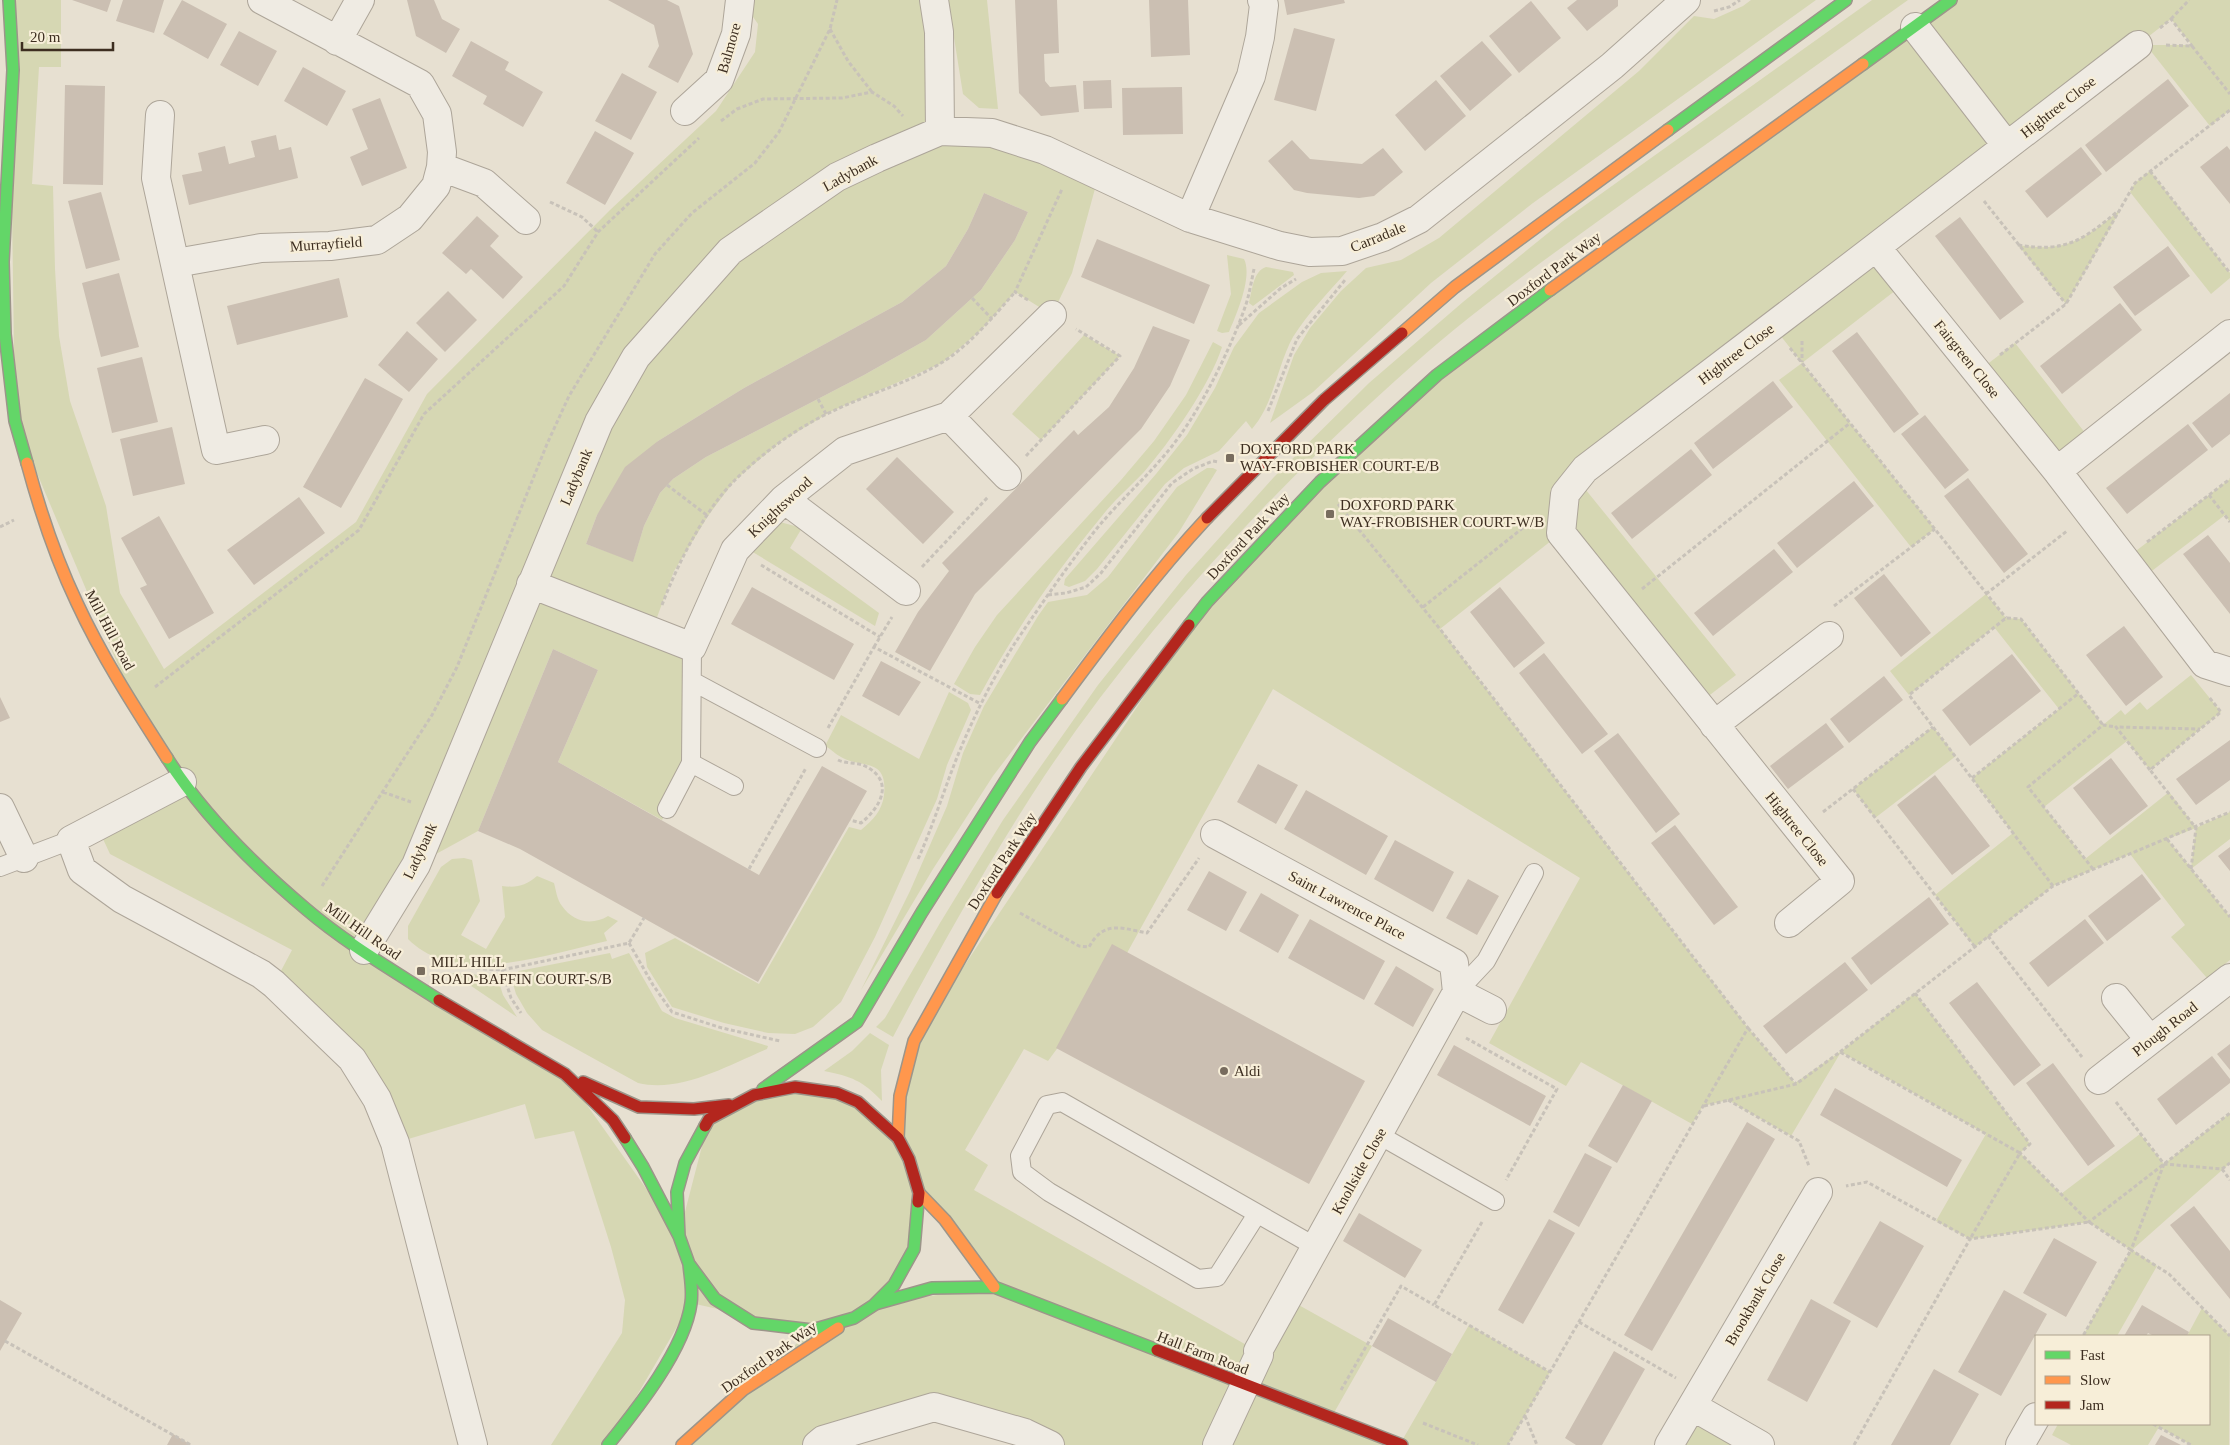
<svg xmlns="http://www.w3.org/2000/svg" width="2230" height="1445" viewBox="0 0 2230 1445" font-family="Georgia,serif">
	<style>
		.green { fill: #d6d7b3; fill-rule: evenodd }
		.building { fill: #cbbfb2 }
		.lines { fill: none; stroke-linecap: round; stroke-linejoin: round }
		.lane-casing { stroke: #ada599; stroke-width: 20 }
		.street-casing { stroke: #ada599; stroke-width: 30 }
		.fast-casing { stroke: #9c958a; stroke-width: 14 }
		.slow-casing { stroke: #9c958a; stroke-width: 14 }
		.jam-casing { stroke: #9c958a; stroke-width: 14 }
		.path { stroke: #c8c2b9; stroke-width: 3; stroke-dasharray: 4 2.5; stroke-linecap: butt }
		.lane { stroke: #efebe3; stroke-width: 18 }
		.street { stroke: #efebe3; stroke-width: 28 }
		.fast { stroke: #63d668; stroke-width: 11 }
		.slow { stroke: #ff974d; stroke-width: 11 }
		.jam { stroke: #b3261e; stroke-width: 11 }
		.poi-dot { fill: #786c5e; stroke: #f7eed8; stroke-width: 2 }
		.labels { text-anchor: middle; stroke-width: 4.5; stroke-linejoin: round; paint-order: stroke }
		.street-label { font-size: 15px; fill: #3d2e20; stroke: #f7eed8 }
		.poi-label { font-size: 15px; fill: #3d2e20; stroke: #f7eed8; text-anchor: start }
	</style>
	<rect width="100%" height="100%" fill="#e7e0d1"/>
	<path class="green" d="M9,0H61V67H39L32,184L53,186L55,269L59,336L70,401L106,506L120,593L164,669L356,522L427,394L610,210L716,111L755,52L758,24L751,14L754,0H934L940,131L1099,174L1072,273L1052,315L1015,292L981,330L942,363L832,411L780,442L734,481L708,516L674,571L652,631L692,647L691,763L662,820L558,762L598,670L553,649L478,831L416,865L364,950L565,1074L679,1235L709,1119L754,1095L837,1093L897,1137L914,1041L1207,602L1437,375L1951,0H2230V110L2210,126L2146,45H2192L2171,19L1877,247L1905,283L1802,363L1935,529L1911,547L1779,380L1802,363L1773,326L1577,479L1736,675L1698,704L1561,533L1440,629L1748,1028L1795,1083L1840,1052L1915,993L2030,1144L2020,1153L2061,1194L2140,1134L2164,1164L2230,1113V1163L2132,1250L2157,1266L2117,1336H2083L2131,1250L2089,1222L1970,1239L1936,1221L1986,1134L1841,1052L1791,1136L1728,1100L1703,1106L1692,1124L1581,1062L1566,1086L1489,1043L1580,878L1273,689L1127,953L1048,1061L1024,1049L965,1150L988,1165L974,1190L1257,1351L1288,1299L1372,1346L1331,1418L1400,1444L1469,1325L1550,1372L1508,1445H1050L934,1407L817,1445H682L812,1330L691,1303L608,1445H551L622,1333L625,1300L611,1247L574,1131L535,1139L525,1104L395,1143L377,1099L274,984L292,950L110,854L97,826L182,782L134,703L15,421ZM984,193L1028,212L1015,240L981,290L926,340L864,375L706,457L673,479L660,493L644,526L633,561L586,544L597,515L658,441L744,388L902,302L946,266L968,229ZM919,1194L993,1287L875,1304L914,1249Z
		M948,0H987L998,109L979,108L963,94Z
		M1751,0H1816L1533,203L1431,283L1313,392L1270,423L1294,355L1310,328L1341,291L1366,268L1401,260L1439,238L1639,71L1694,16L1714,19L1743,6Z
		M1872,0H1908C1818,64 1728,129 1637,193C1561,248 1485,301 1414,364C1276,486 1148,622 1045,775C989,860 940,948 893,1037L876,1027L885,1018L940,923L1003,820L1098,685L1186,575L1274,477L1369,383L1463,302L1563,221Z
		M2150,171L2230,273V278L2211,294L2130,192L2135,183Z
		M2121,209L2066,304L2018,245C2067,253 2085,239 2121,209Z
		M1227,255L1244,259C1253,277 1236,315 1229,332L1222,333L1217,331L1231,294Z
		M1266,267L1293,272L1294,275L1253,306L1249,303C1252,291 1253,271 1266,267Z
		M1347,271C1329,292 1308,313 1293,337C1277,366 1274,404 1252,429L1246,421L1219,451L1184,468L1165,484L1097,569L1085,581L1069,587L1064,585L1065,579L1156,474L1187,435L1215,388L1234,347L1259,313L1302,282L1321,273Z
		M1084,335L1120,356L1041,440L1012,414Z
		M1213,342L1222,347C1210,385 1170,442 1144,472C1130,487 1114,500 1102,516C1056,572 1015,630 980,695L970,694L954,684L975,647L997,615L1121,480L1154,441L1186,395Z
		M2015,343L2093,443L2057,471L1977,372Z
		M1207,468H1213L1217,470L1179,532L993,776L933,869L861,990L910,891L947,806L963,753L984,706L1038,616L1048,602L1087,595L1108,577L1177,487Z
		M2230,479V522L2225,515L2140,580L2124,560Z
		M780,522L802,528L790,548L879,613L875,626L751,551Z
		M1986,594L2006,618L2021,619L2103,725L2121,710L2125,715L2140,702L2147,710L2191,675L2221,712L2150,770L2127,741L2044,807L2085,859L2169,792L2196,828L2230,812V839L2191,869L2230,917V960L2207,978L2171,937L2185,925L2130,854L2053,886L1975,947L1935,895L2013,833L1972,778L2059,709L1994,627L1909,695L1890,671ZM2196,828L2191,868L2167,839Z
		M949,692L968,703L971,710L947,765L937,799L875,937L841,1002L813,1027L795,1034L768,1033L724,1023L672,1007L647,967L645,953L675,938L759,984L849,827L861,830C873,820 882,811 884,795C888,757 862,769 841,757C835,754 831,749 825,746L841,715L919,759Z
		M1933,727L1956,756L1875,818L1853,789Z
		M464,858L472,860L480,901L461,935L486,949L505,917L502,886C517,888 525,886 537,876L554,883C556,890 557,900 562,906C573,922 592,926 608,916L618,921L604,933L607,941C549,954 456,988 408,939V926L441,867L452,859Z
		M610,953L612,959L629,953L662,1011L675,1018L768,1046L767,1049C727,1066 681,1093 638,1083L542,1030L527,1013L516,994L511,977L519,971Z
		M452,973L497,976L503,995L517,1017Z
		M870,1033L889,1045L881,1070L882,1101C863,1081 851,1076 824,1071L852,1051Z
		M2202,1308L2230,1336L2229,1445H2191L2159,1427L2148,1445H2071L2052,1435L2058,1424H2209V1336H2187Z
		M1692,1406L1760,1445H1669Z"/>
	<path class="building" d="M72,0H111L107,12Z
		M123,0H164L154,33L116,21Z
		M182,0L227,24L208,59L163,34Z
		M407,0H434L442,19L460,29L446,53L416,36Z
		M608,0H667L679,6L693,54L678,83L648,67L659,46L654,25Z
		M1015,0H1057L1059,53L1044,54L1045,81L1050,87L1076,85L1079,112L1041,116L1019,93Z
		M1149,0H1188L1190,55L1151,57Z
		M1284,0H1344L1345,3L1287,15Z
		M1577,0H1618V6L1587,31L1567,8Z
		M1531,1L1561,38L1519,73L1489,36Z
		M1294,28L1335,39L1316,111L1274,100Z
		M239,31L277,51L258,86L220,65Z
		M471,41L509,62L505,70L543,92L523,127L483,104L487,96L452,76Z
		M1482,41L1512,75L1470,111L1440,76Z
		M303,67L346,91L327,126L284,101Z
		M622,73L657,92L631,140L595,121Z
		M2168,79L2189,106L2106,172L2085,145Z
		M1111,80L1112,108L1084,109L1083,81Z
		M1436,80L1466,116L1425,151L1395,115Z
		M65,85L105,86L103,185L63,184Z
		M1182,87L1183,134L1123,135L1122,88Z
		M380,98L407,168L362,186L350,157L368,149L352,109Z
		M595,131L634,153L605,205L566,183Z
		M276,135L279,150L291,147L298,178L189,205L182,175L202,171L198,153L225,146L229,164L255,157L251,141Z
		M1292,140L1310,159L1362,164L1383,148L1403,172L1374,196L1359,198L1307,193L1294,190L1268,161Z
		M2227,146L2230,150V204L2200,167Z
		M2081,147L2102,174L2047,218L2025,191Z
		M101,192L120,260L86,269L68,201Z
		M984,193L1028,212L1015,240L981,290L926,340L864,375L706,457L673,479L660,493L644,526L633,562L586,544L597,515L625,467L658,441L744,388L902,302L946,266L968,229Z
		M477,216L499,236L490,246L523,277L503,299L471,269L466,274L442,253Z
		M1960,217L2024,302L2000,320L1935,236Z
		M1097,239L1210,285L1194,324L1081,277Z
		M2168,246L2190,276L2135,316L2113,287Z
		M119,273L139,347L101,357L82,283Z
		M339,278L348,317L237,345L227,306Z
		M448,291L477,320L445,352L416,323Z
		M2120,303L2142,330L2062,394L2040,366Z
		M1153,326L1190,340L1170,386L1141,429L975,594L930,671L895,652L918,612L949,571L942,563L1074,430L1078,435L1109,407L1134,368Z
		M407,331L438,359L409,392L378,365Z
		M1857,332L1919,414L1894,433L1832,351Z
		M142,357L158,422L112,433L97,368Z
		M365,378L403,399L341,508L303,487Z
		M1773,381L1793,407L1713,469L1694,443Z
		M2230,393V434L2212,448L2192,423Z
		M1925,415L1969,470L1945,489L1901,434Z
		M2188,424L2208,450L2127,514L2106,488Z
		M172,427L185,484L133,496L120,439Z
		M1691,449L1712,475L1632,539L1611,513Z
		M897,457L954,512L923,544L866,489Z
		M1968,478L2028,554L2004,573L1944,496Z
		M1854,481L1874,506L1797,568L1777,543Z
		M299,497L325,533L254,585L227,550Z
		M159,516L214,613L169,639L140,588L147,585L121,538Z
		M2208,535L2230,563V614L2183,554Z
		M1774,549L1793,572L1713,636L1694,613Z
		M1884,574L1931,633L1901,657L1854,598Z
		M752,587L854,644L834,680L731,624Z
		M1500,587L1545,643L1514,668L1470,612Z
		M2124,626L2163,677L2126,706L2086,655Z
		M553,649L598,670L558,762L759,875L822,766L867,791L758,982L520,849L478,831Z
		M1544,653L1608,734L1582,754L1519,673Z
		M2012,654L2041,691L1970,746L1942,710Z
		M881,661L921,682L899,716L862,696Z
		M1884,676L1903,700L1849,743L1830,719Z
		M0,697L10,718L0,722Z
		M1826,723L1844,747L1788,789L1770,766Z
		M1618,733L1680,814L1656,833L1594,751Z
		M2230,740V780L2196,805L2176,779Z
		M2111,758L2148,806L2110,835L2073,788Z
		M1258,764L1298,785L1276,824L1237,802Z
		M1935,775L1990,846L1952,875L1897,805Z
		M1306,790L1388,836L1366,875L1284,829Z
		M1675,825L1738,907L1714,925L1651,843Z
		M1395,840L1454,872L1433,912L1374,879Z
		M2230,847V871L2218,856Z
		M1209,871L1247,892L1226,931L1187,910Z
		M2142,874L2161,899L2107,941L2088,916Z
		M1468,879L1499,896L1477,935L1446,918Z
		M1261,893L1299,915L1278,953L1239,931Z
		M1929,897L1949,924L1871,985L1851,958Z
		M1310,919L1385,961L1364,1000L1288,958Z
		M2085,919L2104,943L2048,987L2029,963Z
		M1112,944L1365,1081L1309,1184L1056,1048Z
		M1845,962L1868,990L1786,1054L1763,1026Z
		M1396,966L1434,989L1413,1027L1374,1004Z
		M1977,982L2041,1065L2014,1086L1949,1003Z
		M2230,1044V1070L2217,1054Z
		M1454,1045L1546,1096L1530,1126L1437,1075Z
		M2212,1056L2230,1079V1083L2176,1125L2157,1099Z
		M2053,1063L2115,1146L2088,1166L2026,1083Z
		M1623,1085L1652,1101L1617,1163L1588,1146Z
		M1835,1088L1962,1160L1947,1187L1820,1115Z
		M1747,1122L1775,1139L1652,1351L1624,1335Z
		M1585,1153L1612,1167L1579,1227L1553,1212Z
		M2194,1206L2230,1251V1299L2170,1225Z
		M1359,1213L1422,1250L1405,1278L1343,1241Z
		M1549,1219L1575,1233L1523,1324L1498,1310Z
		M1880,1221L1924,1246L1877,1328L1833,1303Z
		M2054,1238L2097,1262L2066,1317L2023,1293Z
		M2004,1290L2047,1314L2001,1396L1958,1372Z
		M1811,1299L1851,1321L1807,1402L1767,1380Z
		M0,1300L22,1313L0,1351Z
		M2142,1305L2189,1332L2187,1336H2154L2148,1333L2146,1336H2124Z
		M1388,1318L1452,1354L1436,1382L1372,1346Z
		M1614,1351L1645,1369L1602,1445H1576L1565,1438Z
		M1934,1369L1979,1394L1950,1445H1891Z
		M173,1434L191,1445H167Z
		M2161,1435L2181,1445H2155Z"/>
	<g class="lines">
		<g class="lane-casing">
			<path id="lane" d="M692,681L817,748
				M691,763L734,786
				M667,809L691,763L692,647
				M0,867L71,840
				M1457,992L1486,961L1534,873
				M1379,1135L1495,1201
				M1257,1214L1217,1277L1198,1279L1049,1192L1022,1172L1020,1156L1047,1105L1062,1102L1316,1247"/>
		</g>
		<g class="street-casing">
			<path id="street" d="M934,0L939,32L940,131
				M1915,27L2007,146
				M337,41L360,0
				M685,111L719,80L736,34L740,0
				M160,115L156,178L216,450L265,440
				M441,167L484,183L526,220
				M1190,218L1251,76L1260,37L1264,5L1262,0
				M1876,247L2057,471L2205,664L2230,672
				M176,263L261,248L330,246L377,240L410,218L436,186L441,167L442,152L437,114L420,84L262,0
				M949,416L1007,476
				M2057,471L2230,334
				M784,499L906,591
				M531,584L692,647L735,550L784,499L845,451L949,416L1052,315
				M1714,725L1829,636
				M182,782L71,840L82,870L122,899L261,974L274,984L352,1059L377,1099L395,1143L473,1445
				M0,808L24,858
				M1215,834L1454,963L1457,992
				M1789,923L1840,881L1561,533L1565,494L1585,469L1876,247L2138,45
				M364,950L416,865L599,422L636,357L730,251L837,177L877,158L940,131L992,133L1045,150L1190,218L1280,246L1310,252L1342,251L1383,237L1419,219L1612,66L1686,0
				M2116,998L2150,1040
				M2099,1080L2230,978
				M1692,1406L1760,1445
				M817,1445L823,1440L934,1407L1025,1433L1050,1445
				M1217,1445L1259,1355L1258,1351L1457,992L1492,1010
				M1669,1445L1818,1192
				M2020,1445L2036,1417"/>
		</g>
		<g class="fast-casing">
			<path id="fast" d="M9,0L13,70L3,262L5,334L15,421L27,463
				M1863,64L1951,0
				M1668,130L1846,0
				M1189,625L1207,602L1320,482L1437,375L1550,290
				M167,758C203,815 255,866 306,909C347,944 394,971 439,1000
				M763,1089L857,1022L922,912L1030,742L1062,699
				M625,1138L643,1167L679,1236L689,1264L715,1299L753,1323L812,1330L854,1318L874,1305L894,1285L914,1249L918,1202
				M679,1236L677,1192L685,1163L705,1126
				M875,1304L932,1288L994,1287L1157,1350
				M608,1445C637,1409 685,1349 691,1303C693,1290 690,1276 689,1264"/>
		</g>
		<g class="slow-casing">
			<path id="slow" d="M1550,290L1863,64
				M1402,333L1455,287L1668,130
				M27,463C40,511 56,559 77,603C102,657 135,708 167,758
				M1062,699C1108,637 1154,575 1207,518
				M898,1138L900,1096L914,1041L997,893
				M919,1193L945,1220L994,1287
				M682,1445L743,1390L838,1328"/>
		</g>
		<g class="jam-casing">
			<path id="jam" d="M1207,518L1324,400L1402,333
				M997,893L1081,767L1189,625
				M439,1000L565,1074L613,1120L625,1138
				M583,1082L639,1107L694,1109L729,1105
				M705,1126L709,1119L754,1095L795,1087L837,1093L858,1102L898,1138L909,1159L919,1193L918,1202
				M1157,1350L1402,1445"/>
		</g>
		<path class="path" d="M1714,11L1729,7L1740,0
			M2171,19L2189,0
			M2160,28L2171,19L2192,46
			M830,29L848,61L872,92
			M2166,45L2192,46L2230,94
			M721,121L737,109L763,99L842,98L872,92L894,106L903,116
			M2150,171L2230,273
			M1984,201L2066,304
			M550,202L582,217L598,232
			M2018,245C2066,253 2083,240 2118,211
			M972,298L992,319
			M1028,300L1015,292L1062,189
			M1239,325L1281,288L1296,279
			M1802,341V362
			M1790,348L2006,618
			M2000,355L2066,304L2135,183L2230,110
			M818,399L826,414
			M1268,411L1297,339L1345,280
			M1026,456L1120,356L1076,329
			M667,485L708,516
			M2209,495L2230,522
			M1338,504L1440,629L1748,1028L1508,1445
			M0,527L14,520
			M2147,542L2230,479
			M761,565L880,637
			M922,567L988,497
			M1642,589L1850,423
			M1986,594L2067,531
			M1048,595L1066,593L1086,587L1101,573L1172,483L1193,469L1213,461L1219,462
			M662,605C677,565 704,511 734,481C762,453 798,427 833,411C868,394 908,383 941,363C967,348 995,315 1015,292
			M1834,606L1935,529
			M1423,607L1533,520
			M874,647L892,617
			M155,687L359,530L424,414L564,286L598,232L699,138
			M828,728L874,647L981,704
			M838,760C846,764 857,762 865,766C895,781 881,807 861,823L850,820
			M2150,770L2116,727L2200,729
			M1972,778L2079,693
			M1853,789L1975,947
			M383,792L411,802
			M1823,812L1933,727
			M2167,839L2230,917
			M918,859C934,824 945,786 960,750C975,714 994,676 1015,643C1040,606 1066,568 1094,532C1121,498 1156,470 1181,434C1204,402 1231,347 1244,310C1249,297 1251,283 1254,269
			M749,869L806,768
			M2093,869L2028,787L2103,725L2116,727
			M2191,869L2196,828L2150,770L2221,712L2209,697
			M322,886L432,715L457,667L547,444L569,396L655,254L692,213L755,163L779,132L830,29L837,0
			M2053,886L1909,695L2006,618L2021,619L2103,725
			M1020,913L1079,946L1089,947C1104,920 1121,928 1147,933L1199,858
			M1988,936L2082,1057
			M629,943L653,985L672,1012L722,1028L780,1041
			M444,966L502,970L629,943L644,918
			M502,970L511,998L521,1013
			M1915,993L2030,1144L2020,1153L2089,1222L2230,1113
			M1748,1028L1796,1084
			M1466,1038L1557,1089L1506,1180
			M1840,1052L2053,886L2230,812
			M1728,1100L1799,1141L1809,1166
			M2116,1102L2164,1164L2222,1169L2230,1163
			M1704,1106L1796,1084L1840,1052L2020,1153L1970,1239L1867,1182L1846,1186
			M2164,1164L2131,1250L2169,1274L2230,1336
			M2222,1169L2230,1180
			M1482,1222L1434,1305L1550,1372
			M1579,1322L1676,1378
			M5,1341L191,1445
			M1341,1390L1401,1286L1434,1305
			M1525,1416L1537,1445
			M1423,1423L1478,1445
			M2153,1424L2191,1445
			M1854,1445L1970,1239L2089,1222L2131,1250L2083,1336"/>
		<use href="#lane" class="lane"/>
		<use href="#street" class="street"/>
		<use href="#fast" class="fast"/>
		<use href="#slow" class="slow"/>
		<use href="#jam" class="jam"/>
	</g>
	<g class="poi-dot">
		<rect x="1225" y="453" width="10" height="10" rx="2.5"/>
		<rect x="1325" y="509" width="10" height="10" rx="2.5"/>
		<rect x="416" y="966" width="10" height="10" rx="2.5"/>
		<circle cx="1224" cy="1071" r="5"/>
	</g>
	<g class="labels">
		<g class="street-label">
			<text transform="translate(729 48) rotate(-74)" y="5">Balmore</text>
			<text transform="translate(2058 107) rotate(-38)" y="5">Hightree Close</text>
			<text transform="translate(850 173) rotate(-29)" y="5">Ladybank</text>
			<text transform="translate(1378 237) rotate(-22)" y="5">Carradale</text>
			<text transform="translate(326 244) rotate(-4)" y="5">Murrayfield</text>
			<text transform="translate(1554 269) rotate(-37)" y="5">Doxford Park Way</text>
			<text transform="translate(1736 354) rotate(-37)" y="5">Hightree Close</text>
			<text transform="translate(1967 359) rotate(51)" y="5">Fairgreen Close</text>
			<text transform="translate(576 477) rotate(-67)" y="5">Ladybank</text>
			<text transform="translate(780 507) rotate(-43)" y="5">Knightswood</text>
			<text transform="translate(1248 536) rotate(-47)" y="5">Doxford Park Way</text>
			<text transform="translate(110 630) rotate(62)" y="5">Mill Hill Road</text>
			<text transform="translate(1797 829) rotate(51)" y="5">Hightree Close</text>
			<text transform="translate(420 851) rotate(-65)" y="5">Ladybank</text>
			<text transform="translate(1002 861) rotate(-57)" y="5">Doxford Park Way</text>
			<text transform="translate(1347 905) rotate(28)" y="5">Saint Lawrence Place</text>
			<text transform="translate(363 931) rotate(35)" y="5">Mill Hill Road</text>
			<text transform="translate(2165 1029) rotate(-38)" y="5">Plough Road</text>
			<text transform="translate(1359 1171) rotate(-61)" y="5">Knollside Close</text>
			<text transform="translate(1755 1299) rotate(-60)" y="5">Brookbank Close</text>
			<text transform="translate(1203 1353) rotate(21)" y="5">Hall Farm Road</text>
			<text transform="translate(769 1357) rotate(-35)" y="5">Doxford Park Way</text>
		</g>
		<g class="poi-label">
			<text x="1240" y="454">DOXFORD PARK<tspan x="1240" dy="17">WAY-FROBISHER COURT-E/B</tspan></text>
			<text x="1340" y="510">DOXFORD PARK<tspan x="1340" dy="17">WAY-FROBISHER COURT-W/B</tspan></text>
			<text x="431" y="967">MILL HILL<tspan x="431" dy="17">ROAD-BAFFIN COURT-S/B</tspan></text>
			<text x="1234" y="1076">Aldi</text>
		</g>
	</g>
	<rect x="2035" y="1335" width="175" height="90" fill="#f7eed8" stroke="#ada18e"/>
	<rect x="2045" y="1351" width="25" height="8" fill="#63d668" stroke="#ada18e"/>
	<text x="2080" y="1360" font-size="15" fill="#3d2e20">Fast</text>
	<rect x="2045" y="1376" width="25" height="8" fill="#ff974d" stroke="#ada18e"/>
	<text x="2080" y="1385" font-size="15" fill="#3d2e20">Slow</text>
	<rect x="2045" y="1401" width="25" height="8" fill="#b3261e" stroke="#ada18e"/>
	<text x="2080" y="1410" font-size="15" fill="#3d2e20">Jam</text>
	<path d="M22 42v8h91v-8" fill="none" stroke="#3d2e20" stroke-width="2.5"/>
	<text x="30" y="42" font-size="15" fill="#3d2e20" stroke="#f7eed8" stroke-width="4" paint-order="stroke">20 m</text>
</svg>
